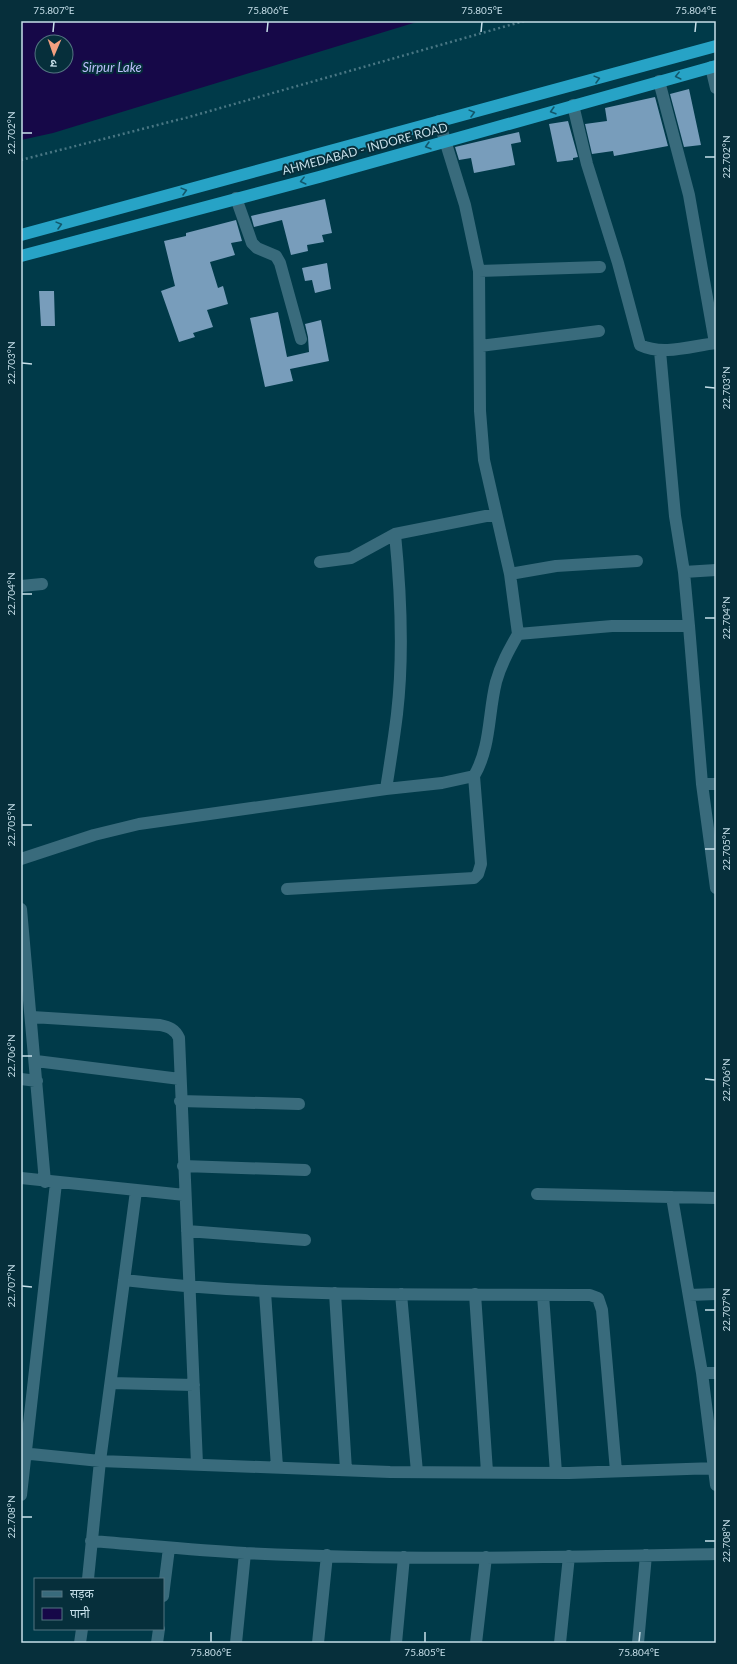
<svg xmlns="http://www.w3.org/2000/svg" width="737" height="1664" viewBox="0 0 737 1664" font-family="Lato,'Noto Sans Devanagari',sans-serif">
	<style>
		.water { fill: #160848; fill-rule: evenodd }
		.building { fill: #789dbb }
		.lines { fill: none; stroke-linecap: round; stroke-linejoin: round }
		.path { stroke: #497784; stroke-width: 2.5; stroke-dasharray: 2 3; stroke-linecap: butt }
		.minor { stroke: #396b7c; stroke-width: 12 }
		.highway { stroke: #27a3c6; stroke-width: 12 }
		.oneway { stroke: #12586c }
		.ticks { fill: none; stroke: #c6dfe9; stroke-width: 1.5 }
		.labels { text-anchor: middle; stroke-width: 4; stroke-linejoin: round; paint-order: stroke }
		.street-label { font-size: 12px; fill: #c6dfe9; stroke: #062f3b }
		.water-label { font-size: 13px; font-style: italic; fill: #bcbffb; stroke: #062f3b }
		.neatline { fill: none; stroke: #c6dfe9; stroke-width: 1.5 }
		.ticks-label { font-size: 10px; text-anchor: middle; fill: #c6dfe9 }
	</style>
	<rect width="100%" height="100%" fill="#003a49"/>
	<path class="water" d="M21,21H420L53,133L21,140ZM42,42H66V66H42Z"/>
	<path class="building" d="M689,89L701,145L684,147L670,94Z
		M655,97L668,146L614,156L613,151L592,154L585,124L607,121L605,108Z
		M568,121L578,157L573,158V160L557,162L549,124Z
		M519,132L521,142L511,144L515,165L474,173L471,158L459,160L455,147Z
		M325,199L332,233L322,235L324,242L307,245L308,251L291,255L282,220L254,227L251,216Z
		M236,220L242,241L231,243L235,255L210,262L218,288L223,286L228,304L207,310L213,327L193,333L195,337L179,342L161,291L175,286L164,241L186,236V233Z
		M327,263L331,289L315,293L312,280L305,281L302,268Z
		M39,291H54L55,326H41Z
		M278,312L287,357L309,352L308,337L305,324L321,320L329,361L290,369L293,381L265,387L250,318Z"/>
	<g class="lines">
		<path class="path" d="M21,160L189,117L524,21"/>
		<path class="minor" d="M711,67L716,88
			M659,81L689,195L715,343
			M573,105L587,164L618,263L640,345C663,356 691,346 716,343
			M439,121L465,205L479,271L480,411L484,460L510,574L518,634L612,626H689L684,572L675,516L660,351
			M236,198L252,243L257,248L276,256L280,263L301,339
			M479,271L600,267
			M480,346L599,331
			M320,562L351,558L395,534L496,514
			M684,572L716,570
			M510,574L556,566L637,561
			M21,586L42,584
			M689,626L702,784L716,888
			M702,784H716
			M386,789C390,764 394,739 397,714C404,654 401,594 395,534
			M21,859L94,835L139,824L386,789L442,783L474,776C491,747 488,714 496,682C501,664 509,650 518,634
			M287,889L474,878L478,874L481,864L474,776
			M21,909L45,1182
			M32,1017L160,1025C169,1027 175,1029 179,1038L197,1464
			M36,1061L180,1079
			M21,1079L37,1081
			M180,1101L299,1104
			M183,1166L305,1170
			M21,1178L185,1195
			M537,1194L716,1198
			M672,1197L702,1373L716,1485
			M187,1231L305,1240
			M124,1280C279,1298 435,1294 590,1295L598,1298L602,1310L616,1471
			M265,1292L277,1467
			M335,1293L346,1470
			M401,1294L417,1472
			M475,1294L487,1472
			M543,1295L556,1473
			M689,1295L716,1294
			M702,1373H716
			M111,1383L194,1385
			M21,1453L100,1461L390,1472L569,1473L716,1468
			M21,1495L56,1183
			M91,1541C143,1545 194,1550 245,1553C402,1561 559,1557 716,1554
			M88,1579L100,1461L136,1191
			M163,1596L169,1548
			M80,1643L82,1629
			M157,1643L159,1629
			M236,1643L245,1553
			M318,1643L327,1555
			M396,1643L404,1557
			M476,1643L486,1557
			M560,1643L569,1556
			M638,1643L646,1555"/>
		<path class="highway" d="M21,235L716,46
			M21,256L319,177L716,66"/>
	</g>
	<defs><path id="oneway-chevron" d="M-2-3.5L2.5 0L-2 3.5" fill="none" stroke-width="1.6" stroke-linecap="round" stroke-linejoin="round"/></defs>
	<g class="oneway">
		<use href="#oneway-chevron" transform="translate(678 76) rotate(166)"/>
		<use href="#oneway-chevron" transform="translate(597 79) rotate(-15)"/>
		<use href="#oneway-chevron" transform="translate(553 111) rotate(164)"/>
		<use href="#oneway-chevron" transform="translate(472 113) rotate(-15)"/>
		<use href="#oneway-chevron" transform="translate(428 146) rotate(164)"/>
		<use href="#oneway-chevron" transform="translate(303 181) rotate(166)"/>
		<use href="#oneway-chevron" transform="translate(184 191) rotate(-15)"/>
		<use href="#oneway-chevron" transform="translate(59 225) rotate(-15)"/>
	</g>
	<path class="ticks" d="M53,32L54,22M267,32L268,22M481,32L482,22M695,32L696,22M22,133H32M705,157H715M22,363L32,364M705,387L715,388M22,594H32M705,618H715M22,825H32M705,849H715M22,1056H32M705,1079L715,1080M22,1286L32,1287M705,1310H715M22,1517H32M705,1541H715M211,1642V1632M425,1642V1632M639,1642L640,1632"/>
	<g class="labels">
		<g class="street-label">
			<text transform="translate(365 149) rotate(-15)" y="4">AHMEDABAD - INDORE ROAD</text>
		</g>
		<g class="water-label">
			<text x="112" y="72">Sirpur Lake</text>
		</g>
	</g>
	<rect width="737" height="1664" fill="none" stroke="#062f3b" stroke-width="44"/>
	<rect x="34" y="1578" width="130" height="52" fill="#062f3b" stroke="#537581"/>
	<rect x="42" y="1591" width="20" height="6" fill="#396b7c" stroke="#537581"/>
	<text x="70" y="1598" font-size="12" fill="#c6dfe9">सड़क</text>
	<rect x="42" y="1608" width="20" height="12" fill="#160848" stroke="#537581"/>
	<text x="70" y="1618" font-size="12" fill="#c6dfe9">पानी</text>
	<g transform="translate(54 54) rotate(182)"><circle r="19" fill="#062f3b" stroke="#537581"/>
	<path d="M0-3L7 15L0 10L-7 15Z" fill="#f2a080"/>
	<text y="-6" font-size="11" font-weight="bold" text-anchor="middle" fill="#c6dfe9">उ</text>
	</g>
	<rect x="22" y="22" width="693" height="1620" class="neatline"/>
	<g class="ticks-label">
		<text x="54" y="14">75.807°E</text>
		<text x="268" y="14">75.806°E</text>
		<text x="482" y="14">75.805°E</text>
		<text x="696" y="14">75.804°E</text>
		<text transform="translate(11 133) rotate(-90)" y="4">22.702°N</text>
		<text transform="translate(726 157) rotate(-90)" y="4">22.702°N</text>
		<text transform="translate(11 363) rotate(-90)" y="4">22.703°N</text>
		<text transform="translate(726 388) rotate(-90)" y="4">22.703°N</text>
		<text transform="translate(11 594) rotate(-90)" y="4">22.704°N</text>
		<text transform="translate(726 618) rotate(-90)" y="4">22.704°N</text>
		<text transform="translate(11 825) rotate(-90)" y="4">22.705°N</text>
		<text transform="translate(726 849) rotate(-90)" y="4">22.705°N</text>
		<text transform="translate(11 1056) rotate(-90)" y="4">22.706°N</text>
		<text transform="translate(726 1080) rotate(-90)" y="4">22.706°N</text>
		<text transform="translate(11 1286) rotate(-90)" y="4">22.707°N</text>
		<text transform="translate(726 1310) rotate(-90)" y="4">22.707°N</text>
		<text transform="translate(11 1517) rotate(-90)" y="4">22.708°N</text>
		<text transform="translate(726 1541) rotate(-90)" y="4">22.708°N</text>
		<text x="211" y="1656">75.806°E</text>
		<text x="425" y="1656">75.805°E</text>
		<text x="639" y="1656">75.804°E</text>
	</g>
</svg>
